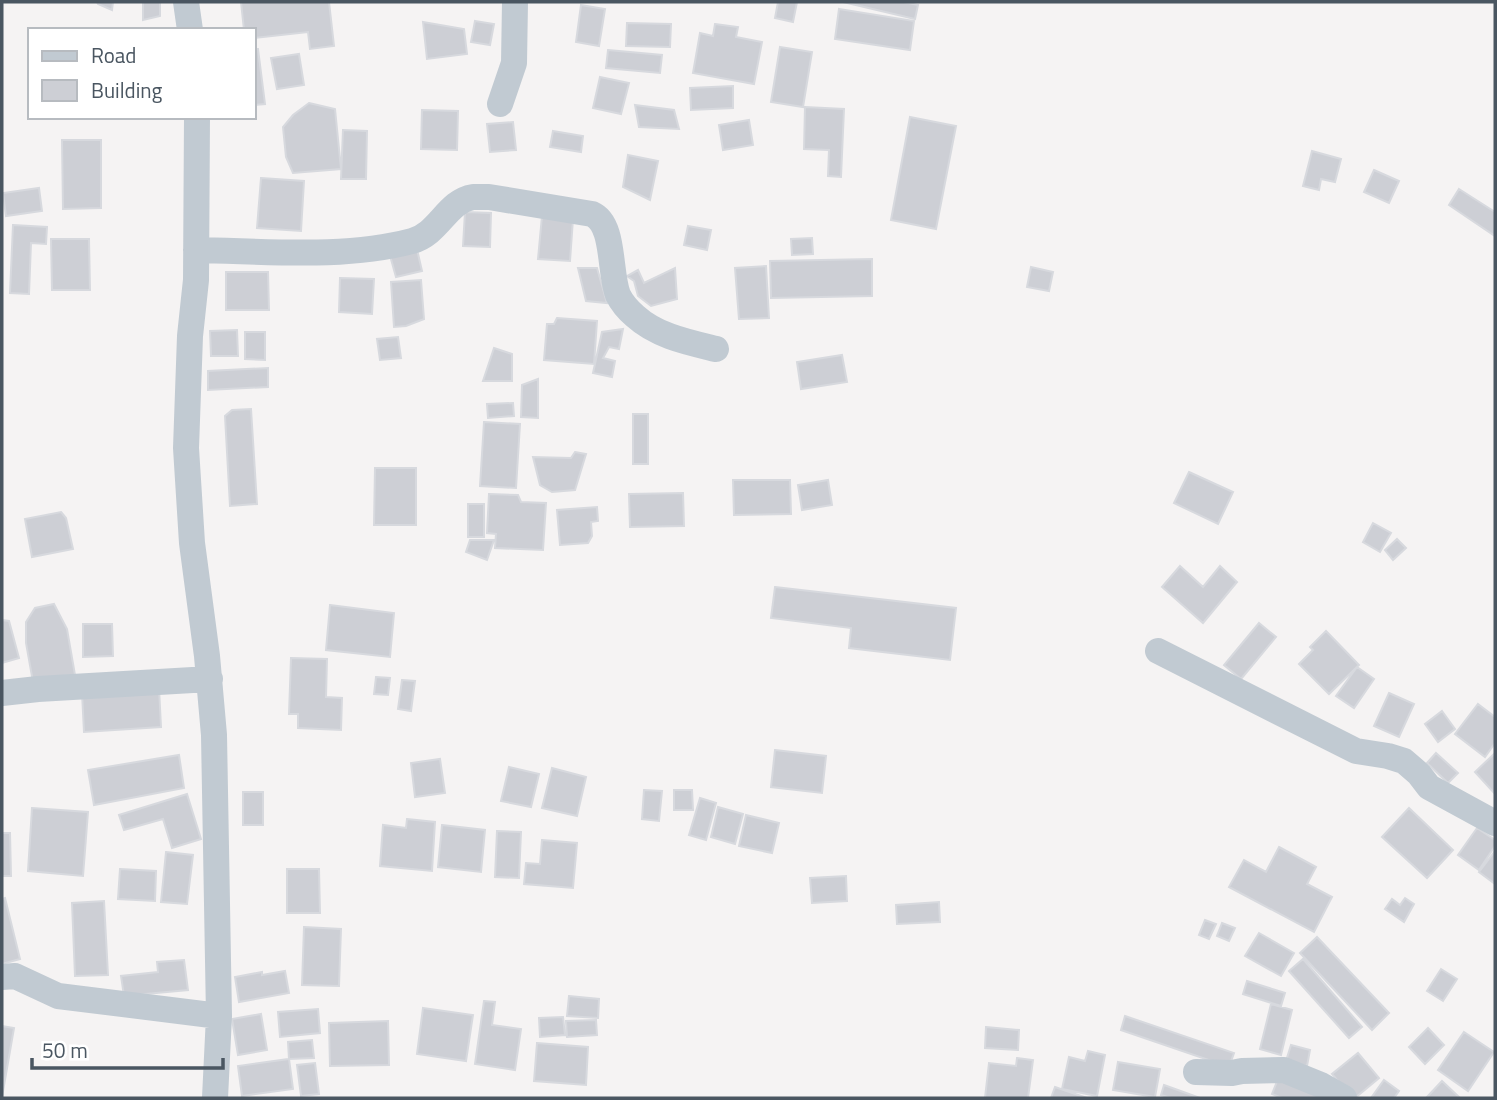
<svg xmlns="http://www.w3.org/2000/svg" width="1497" height="1100" viewBox="0 0 1497 1100" font-family="'Titillium Web',sans-serif">
	<style>
		.building { fill: #cdcfd5; stroke: #d7d9de; stroke-width: 2 }
		.lines { fill: none; stroke-linecap: round; stroke-linejoin: round }
		.minor { stroke: #c1cad2; stroke-width: 26 }
	</style>
	<rect width="100%" height="100%" fill="#f5f3f3"/>
	<path class="building" d="M97,2H113L112,10L98,4Z
		M143,2H160V16L143,20Z
		M241,2H329L334,46L310,49L308,32L254,38V30H244Z
		M778,2H797L793,22L775,18Z
		M843,2H904L918,5L915,19Z
		M581,5L605,9L599,46L576,42Z
		M839,9L914,21L910,50L835,39Z
		M475,21L494,24L490,45L471,42Z
		M423,22L464,29L467,54L427,59Z
		M627,23L671,24L670,47L626,46Z
		M715,24L738,27L736,37L762,42L754,84L693,73L700,33L713,36Z
		M780,47L812,52L803,107L771,102Z
		M254,49H258L265,104L254,105Z
		M608,50L662,55L660,73L606,68Z
		M299,54L304,85L277,89L271,58Z
		M600,77L629,83L621,114L593,108Z
		M733,86V108L691,110L690,88Z
		M309,103L335,109L341,169L293,173L286,157L283,127L293,115Z
		M635,105L674,110L679,129L639,127Z
		M805,107L844,109L841,177L828,176L829,150L804,149Z
		M422,110L458,111L457,150L421,149Z
		M910,117L956,126L936,229L891,220Z
		M749,120L753,145L723,150L719,125Z
		M513,122L516,150L490,152L487,124Z
		M343,130L367,131L366,179H341Z
		M553,131L583,136L581,152L550,147Z
		M62,140H101V208L63,209Z
		M1312,151L1341,159L1335,182L1321,179L1319,190L1303,186Z
		M628,155L658,161L650,200L623,187Z
		M1374,170L1399,181L1389,203L1364,192Z
		M261,178L304,181L301,231L257,228Z
		M39,188L42,211L6,216L3,193Z
		M1459,189L1495,212V236L1449,205Z
		M465,212L491,213L490,247L463,246Z
		M542,216L573,219L570,261L538,259Z
		M13,225L47,227L46,244L31,243L29,294L10,293Z
		M688,226L711,230L707,250L684,245Z
		M812,238L813,254L792,255L791,239Z
		M51,239H89L90,290H52Z
		M416,245L422,271L396,277L389,252Z
		M872,259V296L771,298L770,261Z
		M766,266L769,318L739,319L735,268Z
		M1031,267L1053,272L1049,291L1027,287Z
		M578,268H597L607,303L586,301Z
		M675,268L677,299L651,306L638,296L634,281L627,276L638,270L644,283Z
		M226,272H268L269,310H226Z
		M340,278L374,279L372,314L339,312Z
		M421,280L424,319L406,326L394,327L391,282Z
		M557,318L597,321L594,364L544,360L547,324H554Z
		M623,329L619,349L609,347L603,358L615,361L612,377L593,373L602,332Z
		M237,330L238,356H211L210,331Z
		M245,332H265V360L245,359Z
		M398,337L401,358L380,360L377,339Z
		M494,348L512,354V381H483Z
		M842,355L847,382L801,389L797,362Z
		M268,368V387L208,390V371Z
		M538,379V418L521,417L522,385Z
		M513,403L514,416L488,418L487,404Z
		M251,409L257,504L230,506L225,416L232,410Z
		M633,414H648V464H633Z
		M484,422L520,424L516,488L480,486Z
		M575,452L586,454L575,490L552,492L540,485L533,457L571,458Z
		M375,468H416V525H374Z
		M1189,472L1233,492L1218,524L1174,503Z
		M733,480H790L791,514L734,515Z
		M828,480L832,505L802,510L798,485Z
		M683,493L684,526L630,527L629,494Z
		M489,494L518,495L521,502L546,503L543,550L495,548L496,534L487,533Z
		M468,504H484V537H468Z
		M597,507L598,521L591,522L592,536L588,543L560,545L557,510Z
		M61,512L66,518L73,549L32,557L25,519Z
		M1373,523L1391,533L1380,552L1363,542Z
		M1397,539L1406,548L1393,560L1385,550Z
		M470,540H494L487,560L466,552Z
		M1180,566L1203,587L1220,566L1237,582L1203,623L1162,587Z
		M775,587L956,608L950,660L849,648L851,628L771,618Z
		M54,604L67,629L75,675L33,682L26,643V622L35,608Z
		M330,605L394,613L390,657L326,650Z
		M2,620L9,621L19,658L2,663Z
		M1259,623L1276,637L1241,679L1224,665Z
		M83,624H112L113,656L83,657Z
		M1326,631L1359,665L1329,694L1299,664L1313,650L1310,647Z
		M291,658L327,659L326,697L342,698L341,730L298,728V714H289Z
		M1357,667L1374,679L1354,708L1336,696Z
		M376,677L390,678L388,695L374,694Z
		M402,680L415,681L411,711L398,709Z
		M159,688L161,727L84,732L82,693Z
		M1389,693L1414,704L1399,737L1374,726Z
		M1478,704L1495,717V743L1485,757L1455,734Z
		M1442,711L1455,729L1438,742L1425,724Z
		M775,750L826,756L822,793L771,787Z
		M1436,753L1458,773L1448,783L1427,763Z
		M1495,753V794L1475,772Z
		M179,755L184,788L94,805L88,770Z
		M440,759L445,793L415,797L411,763Z
		M509,767L539,774L531,807L501,801Z
		M552,768L586,777L577,816L542,808Z
		M644,790L662,791L659,821L642,819Z
		M674,790H692L693,810H674Z
		M243,792H263V825H243Z
		M187,794L201,839L172,848L163,819L124,830L119,815Z
		M700,798L716,803L706,840L689,835Z
		M718,807L743,814L735,844L711,837Z
		M32,808L88,812L83,876L28,871Z
		M1409,808L1453,850L1427,878L1382,837Z
		M746,815L779,823L772,853L739,846Z
		M407,819L435,822L432,871L380,866L383,825L406,828Z
		M442,825L485,830L481,872L438,867Z
		M1477,828L1495,840V846L1479,870L1458,855Z
		M497,831L521,832L519,878L495,877Z
		M2,833H10L11,876H2Z
		M542,840L577,843L573,888L524,884L526,863L540,864Z
		M1279,847L1316,867L1307,884L1332,897L1314,932L1229,887L1244,860L1266,872Z
		M1495,851V884L1479,872Z
		M166,852L193,855L187,904L161,902Z
		M120,869L156,871L155,901L118,899Z
		M287,869H319L320,913H287Z
		M846,876L847,901L812,903L810,878Z
		M5,898L20,959L2,964V899Z
		M1405,898L1414,904L1404,922L1385,909L1392,899L1400,905Z
		M104,901L108,975L75,976L72,903Z
		M939,902L940,922L897,924L896,905Z
		M1205,920L1216,924L1209,939L1199,935Z
		M1222,923L1235,928L1229,941L1217,936Z
		M304,927L341,929L339,986L302,985Z
		M1259,933L1294,953L1281,976L1245,956Z
		M1317,937L1389,1013L1372,1030L1300,953Z
		M1303,959L1362,1027L1349,1038L1289,971Z
		M184,960L188,990L124,996L121,976L158,972L157,962Z
		M1441,969L1457,979L1443,1001L1427,991Z
		M285,971L289,993L239,1002L235,977L262,972V975Z
		M1247,981L1285,993L1281,1006L1243,994Z
		M569,996L599,999L598,1018L567,1016Z
		M484,1001L495,1002L492,1025L521,1029L515,1070L475,1064Z
		M1271,1004L1292,1010L1281,1055L1260,1049Z
		M423,1008L473,1015L466,1061L417,1054Z
		M318,1009L320,1033L280,1037L278,1012Z
		M261,1014L267,1050L238,1055L232,1019Z
		M1125,1016L1234,1053L1229,1067L1121,1030Z
		M563,1017L565,1035L540,1037L539,1018Z
		M596,1020L597,1035L567,1037L566,1021Z
		M388,1021L389,1065L330,1066L329,1023Z
		M2,1026L14,1028L2,1097Z
		M986,1027L1019,1030L1018,1050L985,1048Z
		M1428,1028L1444,1045L1425,1064L1409,1047Z
		M1464,1032L1494,1052L1468,1091L1438,1070Z
		M312,1040L314,1058L289,1059L288,1042Z
		M537,1043L588,1047L586,1085L534,1081Z
		M1291,1045L1310,1050L1307,1066L1286,1061Z
		M1088,1051L1105,1055L1097,1096L1062,1089L1069,1057L1085,1061Z
		M1358,1053L1379,1078L1355,1098H1352L1332,1074Z
		M1017,1058L1033,1060L1028,1098H985L989,1063L1016,1066Z
		M289,1059L293,1089L242,1096L238,1066Z
		M1118,1062L1160,1069L1155,1097L1113,1090Z
		M315,1063L319,1094L301,1096L297,1065Z
		M1280,1074L1336,1098H1282L1272,1094Z
		M1384,1080L1399,1091L1394,1098H1371Z
		M1442,1081L1459,1097L1457,1098H1426Z
		M1164,1085L1200,1098H1171L1161,1095Z
		M1055,1087L1087,1098H1051Z"/>
	<g class="lines">
		<path class="minor" d="M186,2L190,30
			M500,104L514,63L515,2
			M197,117L196,280L190,336L186,448L192,543L207,656L214,735L219,1016L215,1098
			M196,250C266,251 344,259 412,241C439,234 447,201 473,197C478,197 484,197 489,197L592,214C615,224 609,272 618,295C622,303 628,310 635,316C657,336 687,342 716,349
			M1158,651L1356,751L1388,756L1404,761L1419,774L1429,787L1495,823
			M2,693L38,689L210,679
			M2,977L15,976L58,996L219,1016
			M1196,1072L1232,1073L1242,1071L1284,1070L1321,1085L1344,1098"/>
	</g>
	<rect width="1497" height="1100" fill="none" stroke="#4a5661" stroke-width="7"/>
	<rect x="28" y="28" width="228" height="91" fill="#ffffff" stroke="#b7bbc0" stroke-width="2"/>
	<rect x="42" y="51" width="35" height="10" fill="#c1cad2" stroke="#b7bbc0" stroke-width="2"/>
	<text x="91" y="63" font-size="21" fill="#4a5661">Road</text>
	<rect x="42" y="80" width="35" height="21" fill="#cdcfd5" stroke="#b7bbc0" stroke-width="2"/>
	<text x="91" y="98" font-size="21" fill="#4a5661">Building</text>
	<path d="M32 1058v10h191v-10" fill="none" stroke="#4a5661" stroke-width="3.5"/>
	<text x="42" y="1058" font-size="21" fill="#4a5661" stroke="#ffffff" stroke-width="5" paint-order="stroke">50 m</text>
</svg>
